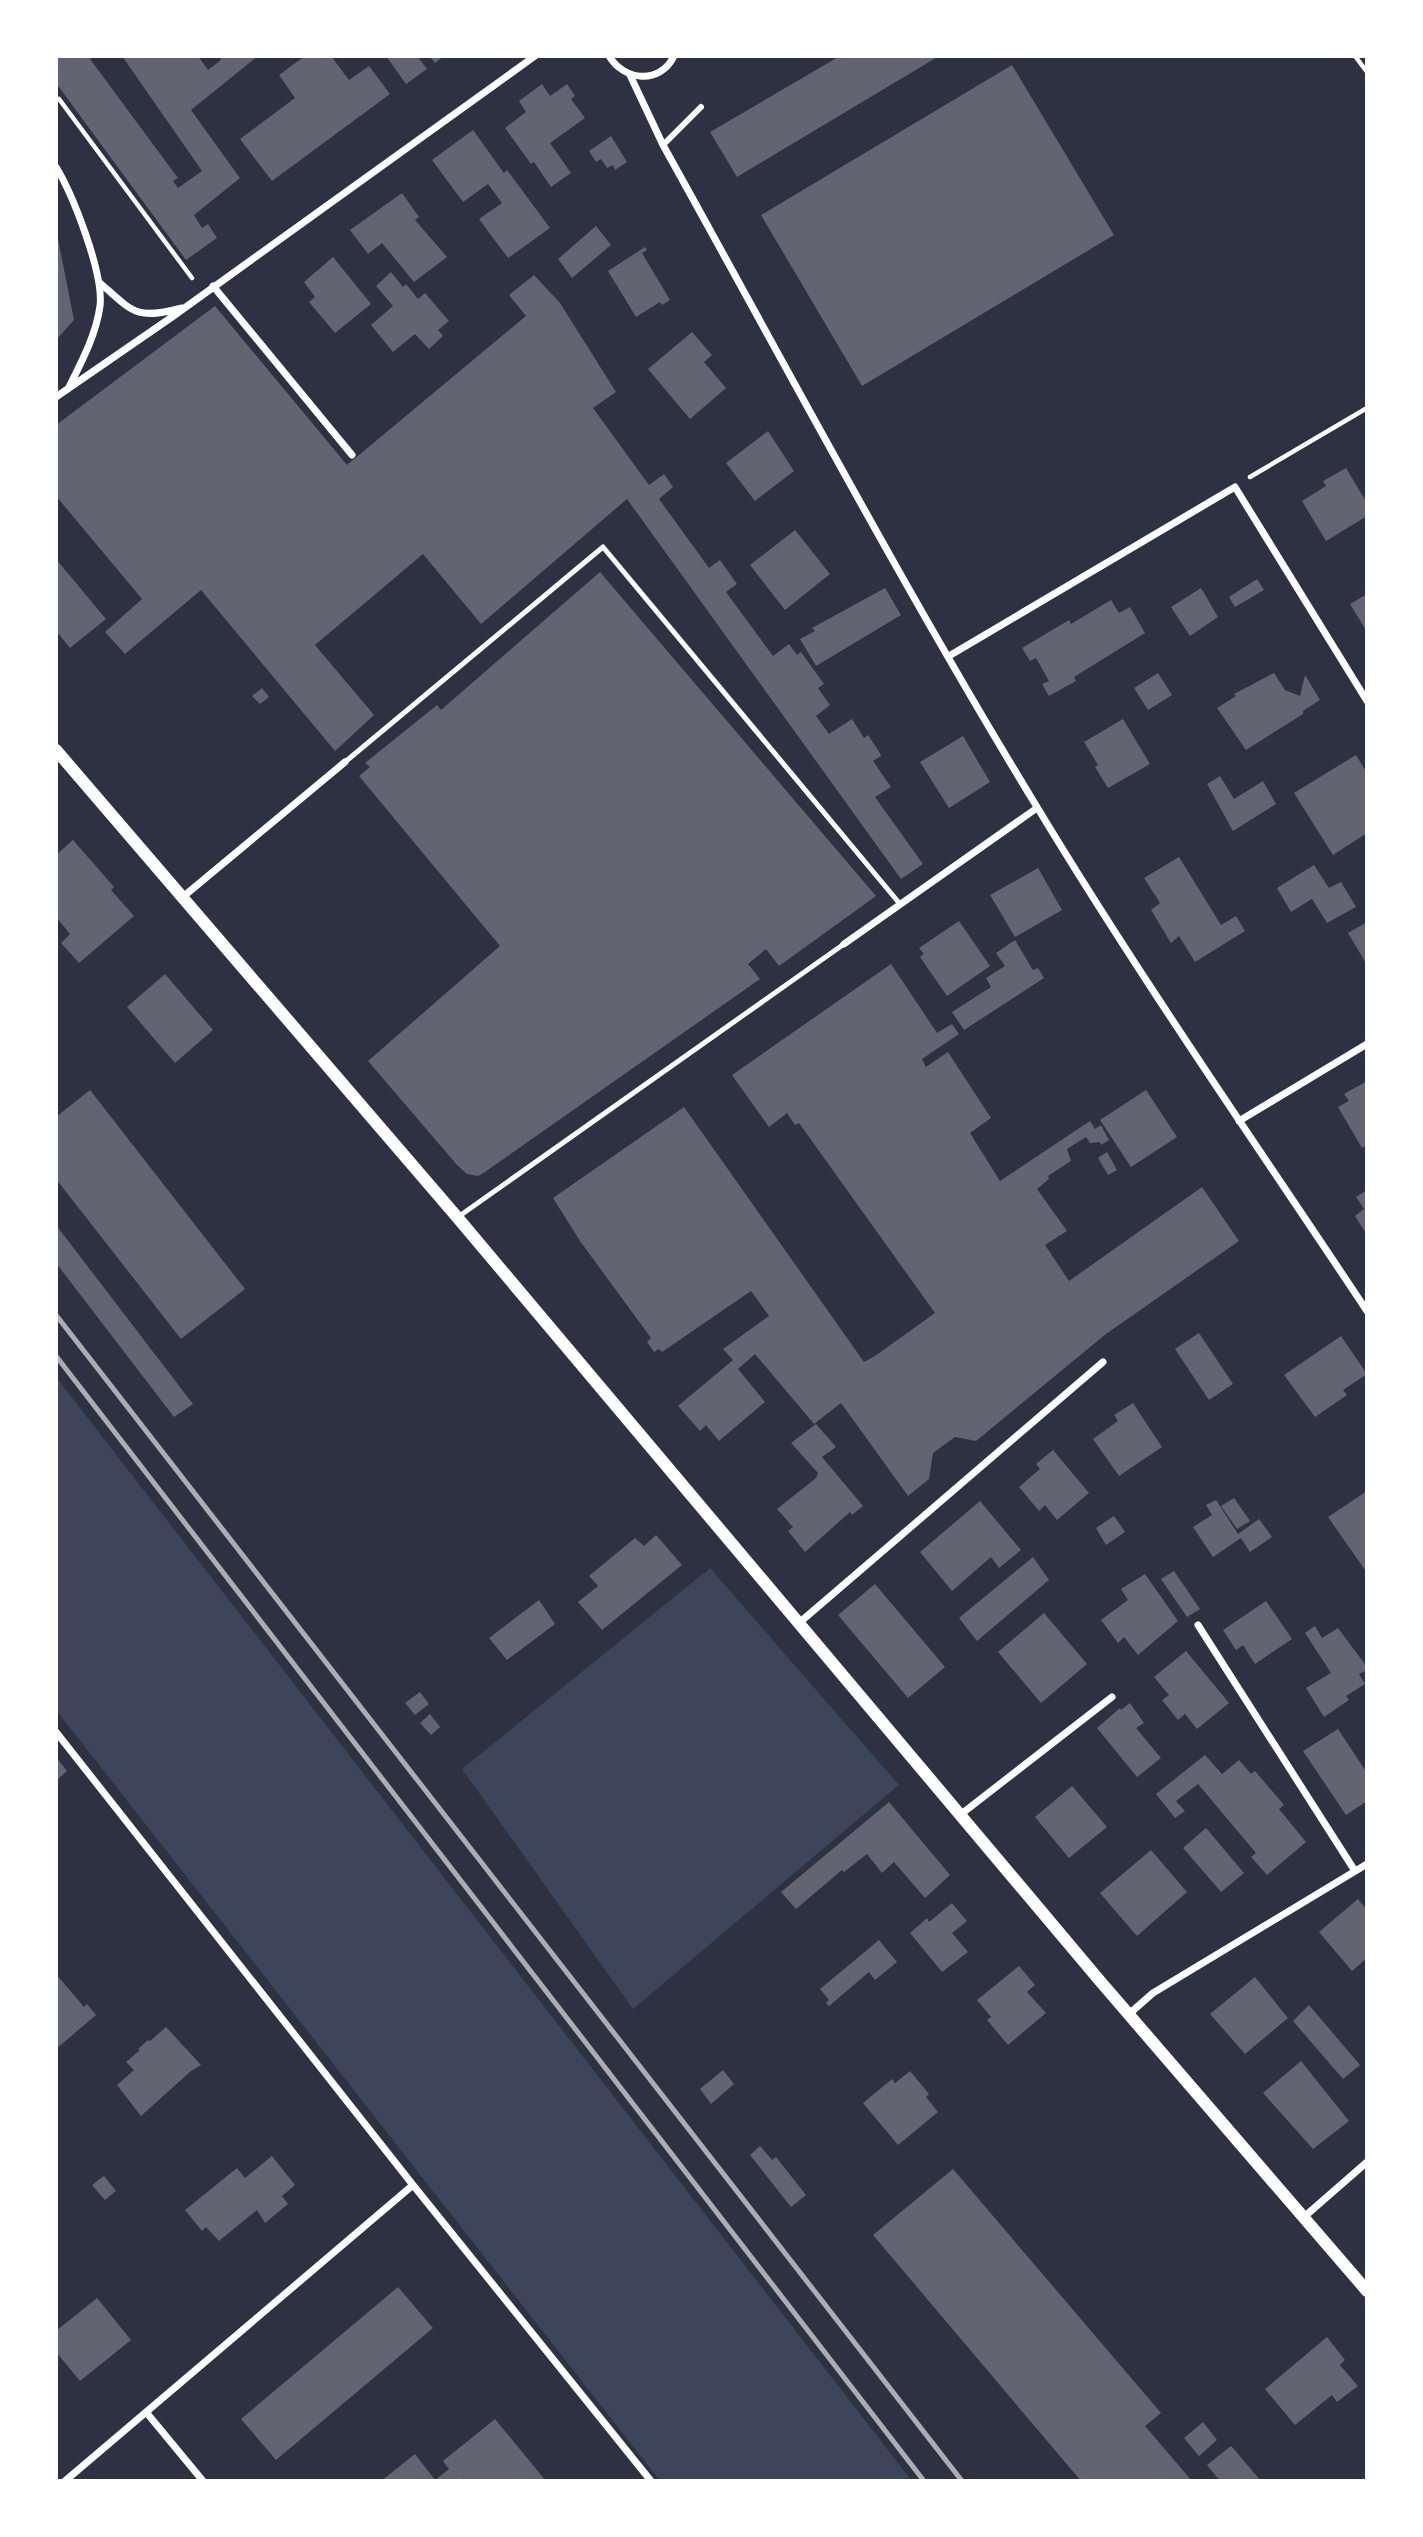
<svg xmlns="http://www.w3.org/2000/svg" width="1423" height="2537" viewBox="0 0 1423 2537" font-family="'Source Serif 4',serif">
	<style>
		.green { fill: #3c4559 }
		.building { fill: #626471 }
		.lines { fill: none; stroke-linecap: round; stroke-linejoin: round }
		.path { stroke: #fff; stroke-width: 4.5 }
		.service { stroke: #fff; stroke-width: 5 }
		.pedestrian { stroke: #fff; stroke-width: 6 }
		.minor { stroke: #fff; stroke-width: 7 }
		.tertiary { stroke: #fff; stroke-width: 12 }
		.rail { stroke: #abadb3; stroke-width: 5 }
	</style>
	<rect width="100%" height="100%" fill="#2d3142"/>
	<path class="green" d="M56,1377L912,2481H660L56,1710Z
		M710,1568L899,1785L633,2009L462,1769Z"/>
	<path class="building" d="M56,56H95L90,59L178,178L173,181L178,188L202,171L122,56H198L208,70L221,60L220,56H258L191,110L240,178L194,215L202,228L208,224L217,238L186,260L56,83Z
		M305,56H331L349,80L369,66L390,94L272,181L240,139L295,98L279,75Z
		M386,56H417L427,69L406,84Z
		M429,56H444L435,63Z
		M840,56H939L737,177L710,132Z
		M1012,65L1114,235L862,386L761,215Z
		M542,84L550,96L567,84L575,96L571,99L585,118L550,143L571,173L551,187L534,162L531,164L505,128L526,112L519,101Z
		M473,130L504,173L507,170L550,228L508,258L479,219L502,203L488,184L463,202L432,160Z
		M611,136L627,162L615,170L613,165L607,168L601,159L596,162L589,151Z
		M402,193L419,217L415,220L447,257L414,282L382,243L368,254L350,230Z
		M596,226L611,245L572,278L558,259Z
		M56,229L74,320L56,340Z
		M645,247L647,250L642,253L670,300L662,305L660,302L636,317L608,271Z
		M333,257L371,304L335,333L309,302L315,297L304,282Z
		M391,272L403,287L406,284L418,299L425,293L449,321L438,330L443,336L429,349L415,334L393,352L371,325L393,306L376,286Z
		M534,275L560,303L616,392L593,408L649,485L664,474L673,487L659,499L709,568L720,560L737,584L726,592L773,656L789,644L797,655L801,652L824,684L818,688L830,705L816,716L829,734L852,719L864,738L868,735L880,753L881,756L873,761L891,787L875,797L923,864L901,879L627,499L481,624L423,554L315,645L374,715L335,751L201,590L125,654L105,632L142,599L56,496V425L215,306L347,465L526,316L509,295Z
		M692,332L712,355L704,362L726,388L690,419L648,369Z
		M768,431L794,471L755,501L726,463Z
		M1346,468L1367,503V516L1326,541L1302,501L1326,486L1323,481Z
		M795,530L830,574L785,610L750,565Z
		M56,559L106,619L70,648L56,631Z
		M600,572L876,896L779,966L766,949L748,964L760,979L485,1172L478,1176L467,1174L457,1165L368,1061L500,946L359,776L370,767L365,763L437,705L441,710Z
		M1257,579L1264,590L1235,607L1229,597Z
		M885,588L901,615L816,666L800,639L815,631L812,628Z
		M1201,588L1218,617L1190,636L1171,607Z
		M1367,594V632L1350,604Z
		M1111,600L1119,613L1130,607L1145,633L1074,677L1076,681L1049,696L1042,684L1049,681L1036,658L1030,661L1022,648L1069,620L1071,624Z
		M1158,673L1172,695L1148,710L1134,688Z
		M1274,673L1285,690L1300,696L1305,675L1320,700L1303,711V714L1246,750L1217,708L1236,696L1234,694Z
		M262,688L269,697L260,704L252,696Z
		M1123,719L1150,764L1108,788L1095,767L1098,765L1084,742Z
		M963,736L990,782L949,808L920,762Z
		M1356,755L1367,773V833L1333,855L1294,793Z
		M1220,776L1234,799L1263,781L1276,804L1233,831L1207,784Z
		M73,840L114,887L111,890L134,916L79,963L61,943L70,934L56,917V855Z
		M1179,857L1221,925L1236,916L1245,931L1195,962L1179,936L1171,943L1151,910L1160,903L1144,878Z
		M1314,865L1329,888L1341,882L1356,907L1327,923L1312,899L1291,912L1277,888Z
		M1038,868L1062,910L1015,937L990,895Z
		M959,921L990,966L947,996L920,957L924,954L919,948Z
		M1367,922V965L1348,933Z
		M1015,940L1033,970L1038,968L1044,978L964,1030L952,1012L991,987L986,978L1005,966L996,953Z
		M891,964L937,1033L952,1024L959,1034L922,1059L926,1067L948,1052L991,1118L970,1133L1000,1181L1090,1121L1095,1129L1101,1125L1109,1140L1101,1145L1100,1142L1090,1143L1086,1137L1067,1149L1071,1161L1048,1176L1049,1179L1037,1189L1067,1231L1045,1245L1069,1281L1202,1187L1239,1241L1106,1334L976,1441L955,1437L933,1453L929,1479L908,1496L841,1403L814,1424L755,1354L738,1369L765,1402L719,1441L706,1425L700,1431L678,1406L733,1360L723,1349L769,1316L751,1291L662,1352L659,1349L654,1352L647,1342L651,1338L580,1241L553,1198L684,1107L864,1362L875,1356L935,1313L799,1123L795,1125L787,1113L769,1127L732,1075Z
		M165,974L213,1030L175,1063L127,1007Z
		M1367,1081V1145L1362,1148L1338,1107L1349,1101L1344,1094Z
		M90,1090L245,1289L181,1339L56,1179V1117Z
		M1146,1090L1177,1137L1131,1167L1100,1120Z
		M1107,1152L1117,1170L1108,1175L1098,1158Z
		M1367,1190V1235L1355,1216L1364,1209L1356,1197Z
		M56,1225L193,1404L174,1417L56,1263Z
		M1199,1333L1233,1384L1209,1400L1175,1349Z
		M1341,1336L1367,1374L1343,1390L1347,1395L1315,1417L1284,1375Z
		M1133,1403L1162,1447L1119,1476L1093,1439L1118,1421L1114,1415Z
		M816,1424L836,1447L822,1457L863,1506L852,1515L850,1512L805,1552L788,1531L793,1527L777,1509L816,1478L818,1473L791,1443Z
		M1053,1450L1089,1493L1057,1520L1045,1505L1039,1511L1019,1487L1040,1469L1036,1464Z
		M1367,1491V1573L1328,1517Z
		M1234,1498L1250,1521L1237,1529L1221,1506Z
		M1216,1500L1238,1534L1259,1519L1272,1537L1250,1552L1241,1538L1213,1557L1193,1527L1212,1515L1206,1505Z
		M980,1501L1021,1550L999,1568L991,1557L952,1591L920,1552Z
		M1114,1516L1125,1532L1106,1545L1096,1528Z
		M656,1535L682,1565L602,1630L578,1602L598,1586L589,1576L635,1538L644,1546Z
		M1033,1557L1049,1580L977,1641L959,1618Z
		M1174,1571L1200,1609L1187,1617L1161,1579Z
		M1145,1574L1178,1621L1138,1655L1124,1637L1118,1643L1101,1620L1128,1600L1121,1589Z
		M875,1584L945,1667L908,1698L838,1615Z
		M539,1600L555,1624L507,1660L489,1638Z
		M1266,1601L1292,1639L1255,1664L1243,1645L1236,1650L1223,1630Z
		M1044,1613L1087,1664L1041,1703L998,1652Z
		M1315,1626L1322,1638L1338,1628L1367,1667V1670L1359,1674L1365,1684L1346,1696L1349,1700L1324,1717L1306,1688L1331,1673L1305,1633Z
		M1186,1651L1229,1703L1197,1729L1185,1714L1178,1720L1162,1700L1169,1695L1154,1677Z
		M420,1692L429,1704L415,1715L405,1703Z
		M1130,1703L1144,1723L1136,1728L1161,1758L1137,1777L1097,1728L1120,1708L1121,1710Z
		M430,1714L440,1727L431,1735L420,1723Z
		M1338,1729L1367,1773V1801L1346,1815L1303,1751Z
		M1205,1755L1222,1774L1239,1760L1251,1774L1255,1771L1284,1805L1279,1809L1306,1842L1267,1875L1251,1857L1256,1853L1198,1784L1176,1801L1185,1811L1175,1818L1156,1794Z
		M56,1757L67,1771L56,1781Z
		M1072,1786L1107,1827L1069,1858L1035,1817Z
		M889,1802L950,1875L925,1898L894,1862L882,1873L867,1854L844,1872L842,1870L796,1909L781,1892Z
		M1206,1828L1244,1873L1221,1892L1183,1848Z
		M1151,1850L1187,1892L1137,1936L1100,1893Z
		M1358,1899L1367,1910V1958L1352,1971L1319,1932Z
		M952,1903L967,1921L952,1933L968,1952L942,1972L910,1933L927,1918L929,1922Z
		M879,1940L897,1962L875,1980L869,1972L829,2006L826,2003L829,2000L820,1989Z
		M1019,1966L1035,1985L1027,1992L1046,2013L1008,2045L987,2020L991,2017L977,2000Z
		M56,1974L84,2007L87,2004L96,2015L56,2049Z
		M1255,1977L1288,2018L1245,2054L1210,2014Z
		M1309,2005L1360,2065L1343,2079L1293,2021Z
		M166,2027L201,2065L191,2071L141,2116L117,2085L134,2070L126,2062L140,2050L138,2049L148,2040L150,2041Z
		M1301,2061L1349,2121L1313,2149L1263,2093Z
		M723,2070L734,2084L711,2104L700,2089Z
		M910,2071L929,2094L926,2097L938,2112L898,2145L863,2103L892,2079L895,2083Z
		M760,2146L772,2160L776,2157L806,2195L791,2207L750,2155Z
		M272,2156L295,2185L282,2196L288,2204L265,2223L257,2210L219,2241L206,2227L202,2231L185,2210L237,2168L245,2178Z
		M953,2169L1161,2413L1145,2426L1192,2481H1081L873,2235Z
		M104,2176L116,2191L105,2200L92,2185Z
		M398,2287L433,2328L276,2460L241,2419Z
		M97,2298L131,2340L80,2381L56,2352V2331Z
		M1327,2337L1345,2360L1340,2365L1358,2386L1337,2402L1332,2395L1295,2425L1265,2389Z
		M495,2419L546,2481H466L464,2478L460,2481H381L415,2454L435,2480L449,2469L443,2461Z
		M1203,2422L1217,2440L1199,2456L1184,2438Z
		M1231,2446L1233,2448L1261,2481H1220L1207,2465Z"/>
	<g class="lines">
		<path class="path" d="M1355,56L1367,72
			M59,99L192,278
			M1250,477L1367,408"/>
		<path class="service" d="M345,762L603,547L900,904
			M458,1217L844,944"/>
		<path class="pedestrian" d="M663,145L701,107"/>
		<path class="minor" d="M609,56C624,81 660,85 674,56
			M630,75L663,145C786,366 905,591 1037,807C1141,979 1256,1144 1367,1311
			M56,167C73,195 104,274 100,306C96,335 82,361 69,387
			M100,283C134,313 136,320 182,308
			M213,286L352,455
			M56,397L172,317L535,56
			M949,656L1235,487L1367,701
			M184,896L345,762
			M844,944L1037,808
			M1239,1121L1367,1044
			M799,1623L1103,1362
			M1198,1625L1355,1871
			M56,1732L413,2185L651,2481
			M960,1815L1112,1697
			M1129,2014L1153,1993L1367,1864
			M1304,2217L1367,2162
			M146,2412L203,2481
			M65,2481L413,2185"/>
		<path class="tertiary" d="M56,750L457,1217L1100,1981L1367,2291"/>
		<path class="rail" d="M56,1315L962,2481
			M56,1356L924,2481"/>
	</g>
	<rect width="1423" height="2537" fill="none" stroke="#ffffff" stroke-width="116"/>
</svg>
